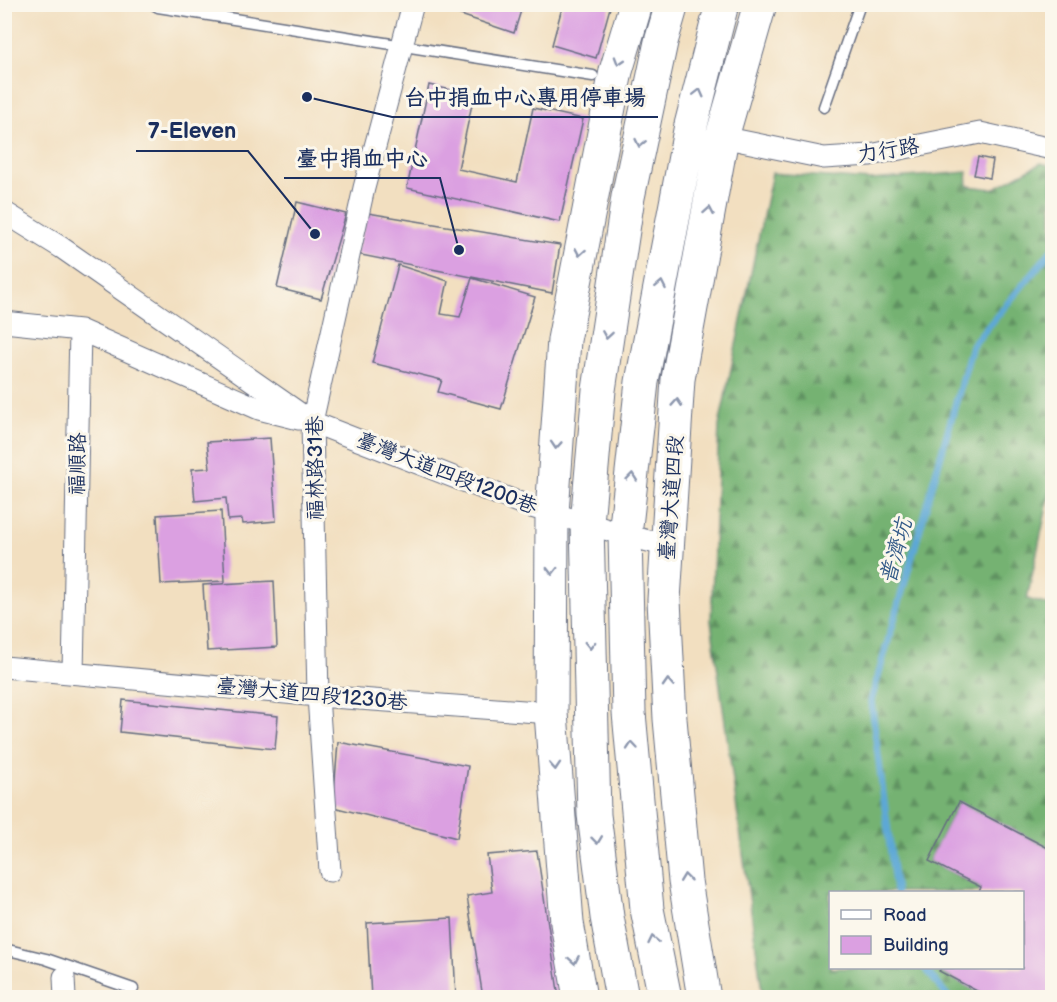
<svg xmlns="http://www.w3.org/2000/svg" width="1057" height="1002" viewBox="0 0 1057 1002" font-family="'Balsamiq Sans','LXGW WenKai TC',sans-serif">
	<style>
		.forest { fill: url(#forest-firs); stroke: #487068; stroke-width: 1.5 }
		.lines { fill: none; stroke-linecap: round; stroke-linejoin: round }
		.stream { stroke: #5da8d5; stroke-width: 7 }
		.building { fill: #dba0e1 }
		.lane-casing { stroke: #666d80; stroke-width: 13 }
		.street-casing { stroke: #666d80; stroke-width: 23 }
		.primary-casing { stroke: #666d80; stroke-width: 35 }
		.lane { stroke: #fff; stroke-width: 10 }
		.street { stroke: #fff; stroke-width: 21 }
		.primary { stroke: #fff; stroke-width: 33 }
		.oneway { stroke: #8d97ae }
		.labels { text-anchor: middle; stroke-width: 6; stroke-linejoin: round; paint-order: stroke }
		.street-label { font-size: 21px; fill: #1b2f5e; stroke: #fbf7ec }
		.water-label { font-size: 22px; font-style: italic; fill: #325988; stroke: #fbf7ec }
		.leader { fill: none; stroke: #1b2f5e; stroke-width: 2 }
		.callout-dot { fill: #1b2f5e; stroke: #fbf7ec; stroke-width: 2 }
		.callout-label { font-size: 22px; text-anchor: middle; font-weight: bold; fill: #1b2f5e; stroke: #fbf7ec; stroke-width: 6; stroke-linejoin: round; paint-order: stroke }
	</style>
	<defs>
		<pattern id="forest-firs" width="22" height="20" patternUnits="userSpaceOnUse" patternTransform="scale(1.5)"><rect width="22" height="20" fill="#75b272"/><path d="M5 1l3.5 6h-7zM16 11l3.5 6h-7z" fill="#5f9161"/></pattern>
	</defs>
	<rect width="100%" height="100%" fill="#fbf7ec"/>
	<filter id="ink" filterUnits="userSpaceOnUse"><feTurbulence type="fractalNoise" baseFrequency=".0167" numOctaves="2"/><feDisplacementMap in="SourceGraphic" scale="12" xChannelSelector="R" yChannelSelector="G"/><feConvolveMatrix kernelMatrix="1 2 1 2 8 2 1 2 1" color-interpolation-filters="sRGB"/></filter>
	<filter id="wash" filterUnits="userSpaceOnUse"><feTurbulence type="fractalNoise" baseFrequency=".008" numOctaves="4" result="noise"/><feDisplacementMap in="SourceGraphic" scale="24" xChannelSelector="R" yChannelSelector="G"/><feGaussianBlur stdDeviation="1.35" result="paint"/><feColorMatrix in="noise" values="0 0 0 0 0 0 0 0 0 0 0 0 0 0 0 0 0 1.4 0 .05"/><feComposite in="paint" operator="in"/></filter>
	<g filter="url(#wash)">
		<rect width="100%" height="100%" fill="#f2dfc0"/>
		<path class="forest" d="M1041,163L1052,166V483L1027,599L1052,606V850L959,802L929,861L981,887L979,892H830V968H941L939,972L990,997L763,998L711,621L719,426L772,173L871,180L967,172L968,186L993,189Z"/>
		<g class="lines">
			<path class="stream" d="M896,892L871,701L972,346L1052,250
				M925,968L949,998"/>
		</g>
		<g id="blocks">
			<path class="building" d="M445,4H523L514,33L443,9Z
				M563,4H611L596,58L552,45Z
				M429,85L474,95L458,169L517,182L533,108L583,119L560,222L407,188Z
				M978,157L993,160L990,178L974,175Z
				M297,202L346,214L321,299L277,288Z
				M368,213L560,245L552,293L356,254Z
				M398,265L448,281L441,314L460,317L472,278L535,297L501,409L438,392L442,380L372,363Z
				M270,438L276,521L243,524L242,519L228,520L226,498L195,501L192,469L210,468L207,442Z
				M221,511L225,581L161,584L157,515Z
				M274,581L277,647L207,651L203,585Z
				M123,700L278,716L275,749L120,732Z
				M338,742L468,766L457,838L333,807Z
				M959,802L1052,850V998H990L939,971L941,968H1022V892H979L981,887L929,861Z
				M537,851L559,998H483L467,896L492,892L487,855Z
				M452,918L456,998H371L367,923Z"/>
		</g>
	</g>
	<g filter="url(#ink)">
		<use href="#blocks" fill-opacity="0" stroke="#666d80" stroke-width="1.5"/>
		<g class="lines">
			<g class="lane-casing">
				<path id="lane" d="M153,4L158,7L593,76
					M824,107L860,4
					M4,949L46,959L133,989"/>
			</g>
			<g class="street-casing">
				<path id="street" d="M722,137L824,158L870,155L980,133L1052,149
					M4,212L62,248L312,422L528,506L625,535L668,546
					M4,322L80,330L259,409L299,419
					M4,667L318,696L551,713
					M73,673L80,330
					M330,871L318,696L312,422L364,188L413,4
					M64,977L65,998"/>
			</g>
			<g class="primary-casing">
				<path id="primary" d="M580,998L567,923L551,713L552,513L564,340L616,71L636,4
					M622,998L607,917L594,815L587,523L599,390L628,197L661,42L672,4
					M665,998L647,909L629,713L625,535L642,382L691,125L722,4
					M704,998L685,881L670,719L664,600L678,379L722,137L760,4"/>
			</g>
			<use href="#lane" class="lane"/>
			<use href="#street" class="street"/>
			<use href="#primary" class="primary"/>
		</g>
		<defs><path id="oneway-chevron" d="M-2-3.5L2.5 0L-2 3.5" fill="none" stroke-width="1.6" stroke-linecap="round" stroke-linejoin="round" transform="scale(1.5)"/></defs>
		<g class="oneway">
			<use href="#oneway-chevron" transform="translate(619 61) rotate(107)"/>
			<use href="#oneway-chevron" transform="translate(699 93) rotate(-76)"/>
			<use href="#oneway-chevron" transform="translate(640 143) rotate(102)"/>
			<use href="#oneway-chevron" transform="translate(709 211) rotate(-80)"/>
			<use href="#oneway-chevron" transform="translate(580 252) rotate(100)"/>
			<use href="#oneway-chevron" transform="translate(661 285) rotate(-79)"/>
			<use href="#oneway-chevron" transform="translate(607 335) rotate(99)"/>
			<use href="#oneway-chevron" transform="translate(677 403) rotate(-86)"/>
			<use href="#oneway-chevron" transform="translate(556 445) rotate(94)"/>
			<use href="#oneway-chevron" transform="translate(632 477) rotate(-84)"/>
			<use href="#oneway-chevron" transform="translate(552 571) rotate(90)"/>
			<use href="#oneway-chevron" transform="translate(590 645) rotate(89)"/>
			<use href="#oneway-chevron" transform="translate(668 683) rotate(-93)"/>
			<use href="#oneway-chevron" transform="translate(632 746) rotate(-95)"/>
			<use href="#oneway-chevron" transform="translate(555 766) rotate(86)"/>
			<use href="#oneway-chevron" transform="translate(597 840) rotate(83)"/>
			<use href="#oneway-chevron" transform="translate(685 878) rotate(-97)"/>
			<use href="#oneway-chevron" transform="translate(653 940) rotate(-102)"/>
			<use href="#oneway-chevron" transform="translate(574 960) rotate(80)"/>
		</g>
	</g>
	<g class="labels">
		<g class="street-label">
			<text transform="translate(888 150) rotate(-9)" y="7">力行路</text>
			<text transform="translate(77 464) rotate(-89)" y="7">福順路</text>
			<text transform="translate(315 468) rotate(-90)" y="7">福林路31巷</text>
			<text transform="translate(447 473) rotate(21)" y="7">臺灣大道四段1200巷</text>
			<text transform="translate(671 498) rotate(-86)" y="7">臺灣大道四段</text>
			<text transform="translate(312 694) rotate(5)" y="7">臺灣大道四段1230巷</text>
		</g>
		<g class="water-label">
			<text transform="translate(895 551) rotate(-74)" y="8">普濟坑</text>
		</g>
	</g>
	<path class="leader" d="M307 97L392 117H658M315 234L248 151H136M459 250L440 178H284"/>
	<g class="callout-dot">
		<circle cx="307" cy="97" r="6"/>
		<circle cx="315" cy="234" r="6"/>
		<circle cx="459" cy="250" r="6"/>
	</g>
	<g class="callout-label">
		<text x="525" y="105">台中捐血中心專用停車場</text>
		<text x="192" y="138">7-Eleven</text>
		<text x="362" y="166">臺中捐血中心</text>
	</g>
	<rect width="1057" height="1002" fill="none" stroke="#fbf7ec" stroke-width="24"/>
	<rect x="829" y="891" width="195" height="78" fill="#fbf7ec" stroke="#a1a7b3" stroke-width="1.5"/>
	<rect x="841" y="910" width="30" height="9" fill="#ffffff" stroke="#a1a7b3" stroke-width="1.5"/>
	<text x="883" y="921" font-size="18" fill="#1b2f5e">Road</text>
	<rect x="841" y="936" width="30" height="18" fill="#dba0e1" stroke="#a1a7b3" stroke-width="1.5"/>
	<text x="883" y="951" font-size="18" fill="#1b2f5e">Building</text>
</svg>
